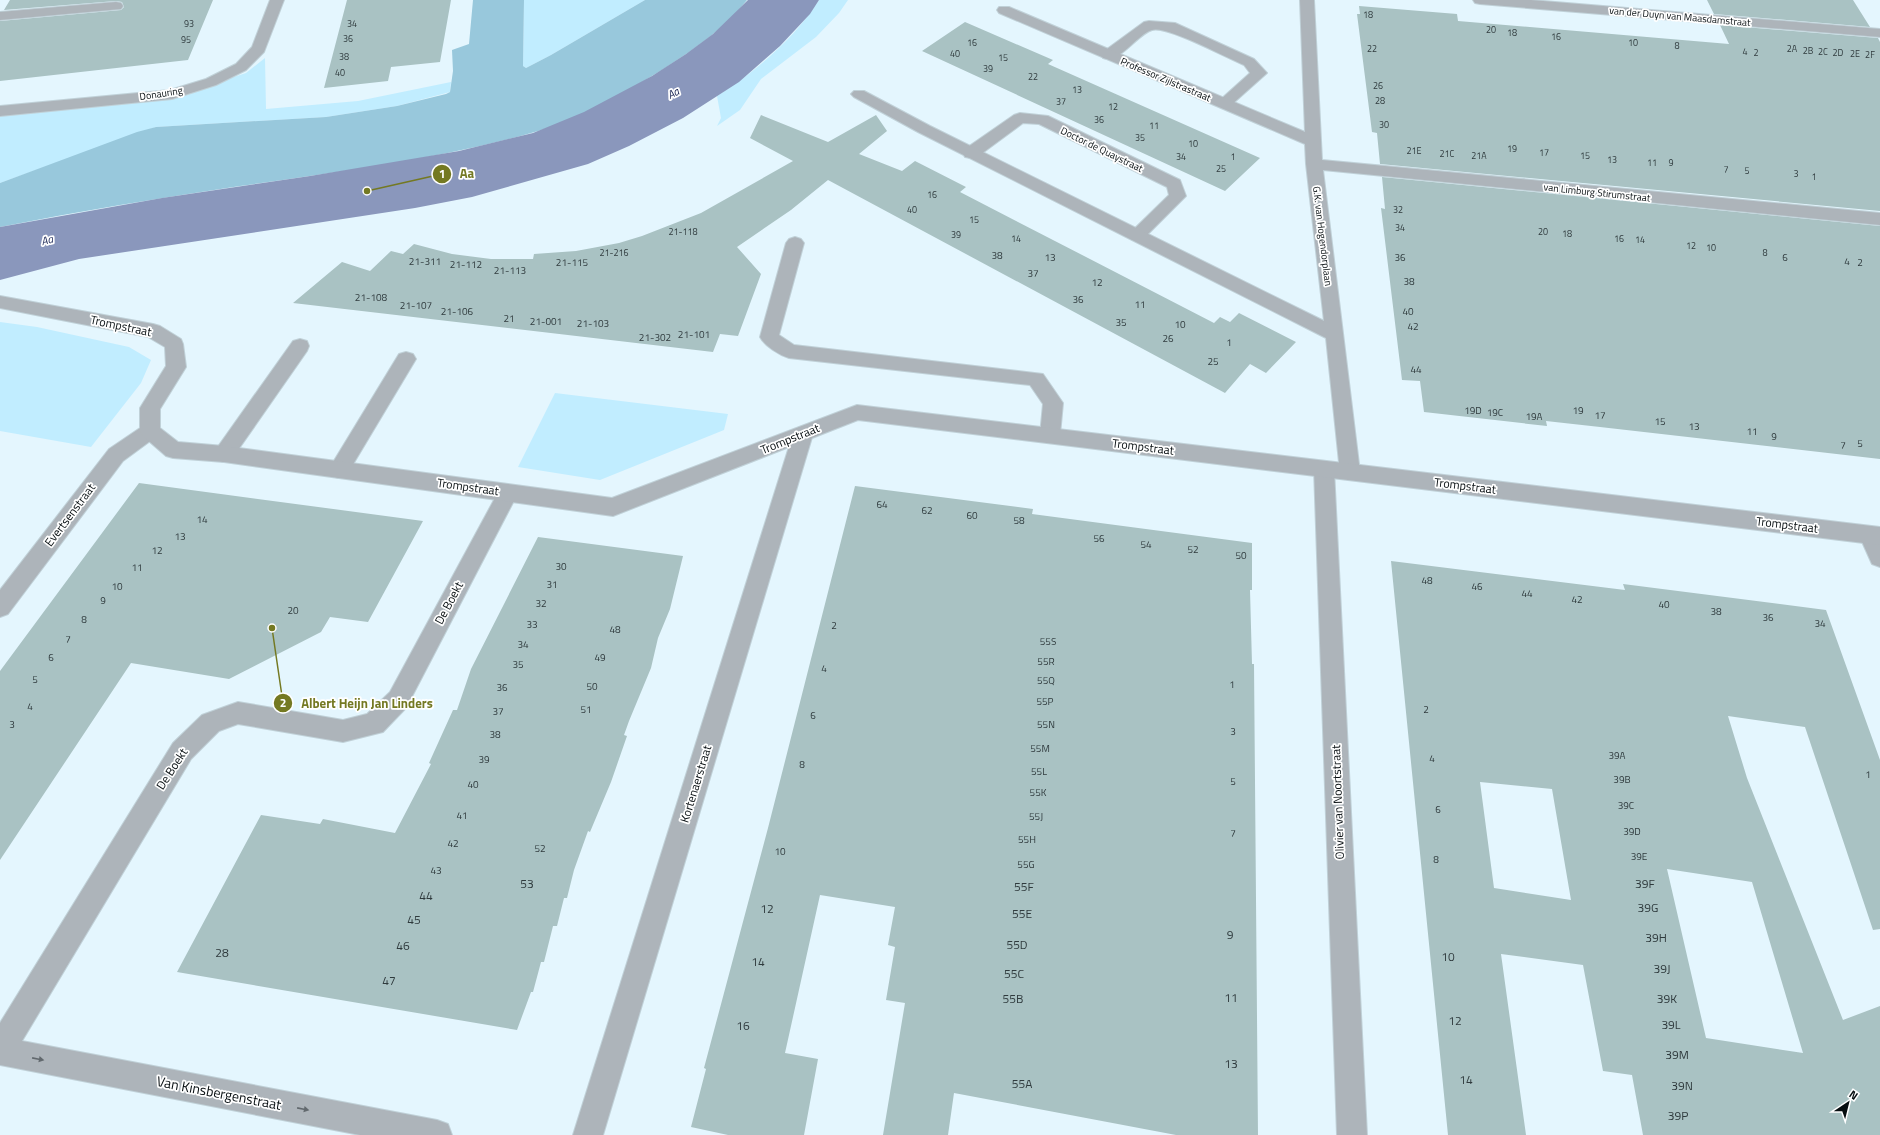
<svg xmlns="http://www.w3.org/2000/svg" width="1880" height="1135" viewBox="0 0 1880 1135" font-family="'Titillium Web',sans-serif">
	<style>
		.green { fill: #c1edff }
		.forest { fill: #98c8dc }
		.water { fill: #8a97bc }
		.building { fill: #a9c2c3; fill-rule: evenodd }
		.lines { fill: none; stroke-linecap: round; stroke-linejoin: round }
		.service-casing { stroke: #c0d1d8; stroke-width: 2 }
		.minor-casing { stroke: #c0d1d8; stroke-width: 2 }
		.tertiary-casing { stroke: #c0d1d8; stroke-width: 2 }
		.service { fill: #adb4ba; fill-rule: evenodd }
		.minor { fill: #adb4ba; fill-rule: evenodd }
		.tertiary { fill: #adb4ba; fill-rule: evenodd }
		.oneway { fill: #62696e }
		.labels { text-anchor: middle; stroke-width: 3.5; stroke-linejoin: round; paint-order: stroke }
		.far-number-label { font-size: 9px; fill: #2f3a3d }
		.far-street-label { font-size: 10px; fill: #060d10; stroke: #fff }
		.number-label { font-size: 10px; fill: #2f3a3d }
		.far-water-label { font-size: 11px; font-style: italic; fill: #192554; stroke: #fff }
		.street-label { font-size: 12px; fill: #060d10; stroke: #fff }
		.near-number-label { font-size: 12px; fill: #2f3a3d }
		.near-street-label { font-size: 14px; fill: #060d10; stroke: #fff }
		.leader { fill: none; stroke: #747922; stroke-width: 1.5 }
		.callout-dot { fill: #747922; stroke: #fff; stroke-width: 1.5 }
		.mark-label { font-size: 12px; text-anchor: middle; font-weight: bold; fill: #fff }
		.callout-label { font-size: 13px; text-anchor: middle; font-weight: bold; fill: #747922; stroke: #fff; stroke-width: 3.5; stroke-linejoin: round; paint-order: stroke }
	</style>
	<rect width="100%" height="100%" fill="#e4f6fe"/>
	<path class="green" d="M524,0H645L551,55L526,68L523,66Z
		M819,0H848L839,13L816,37L761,79L740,110L717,126L721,118L717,96C755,72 795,38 819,0Z
		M265,58L266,109L358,101L451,82L450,92L397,106L326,117L156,127L0,183V114L197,89L246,73Z
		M0,322L37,327L129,347L151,360L141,383L91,447L0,431Z
		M555,393L728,414L724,430L600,480L518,467Z"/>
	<path class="forest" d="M473,0H524L523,66L526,68L551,55L645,0H747C726,27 696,48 668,66C627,92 578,120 531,133C439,159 336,172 240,186C160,198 80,211 0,227V183L137,132L156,127L326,117L397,106L446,94L450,92L453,71L452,50L469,44Z"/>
	<path class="water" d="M748,0H819L810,14L780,46L739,82L683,118L629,146L588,164L472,197L415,208L79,259L0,280V227L162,198L310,176L459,151L533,133L584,112L652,76L686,54L713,34Z"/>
	<path class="building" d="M10,0H213L188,60L0,81V21L121,10L124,7L122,2L116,1L4,10Z
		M347,0H451L440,62L391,67L388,81L324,88Z
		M1707,0H1853L1870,27L1714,14Z
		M1359,6L1457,14L1458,21L1729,44L1720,25L1878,38L1880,42V211L1380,164L1377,133L1372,132L1357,14H1360Z
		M965,22L1053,60L1048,64L1260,158L1225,191L922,51Z
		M761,115L828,142L876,115L887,131L859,154L902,171L915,161L966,187L960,192L1214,323L1220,317L1230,322L1239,313L1296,342L1266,373L1250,364L1225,393L828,180L791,210L737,247L761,274L738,336L720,334L713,352L293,303L342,262L370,271L391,251L403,254L414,244L452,254L491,259H533L534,254L576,251L619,243L642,236L701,213L793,161L750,138Z
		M1382,177L1880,226V459L1600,427L1546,421L1547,426L1424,412L1420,381L1402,380L1381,208L1385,209Z
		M139,483L423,521L368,622L330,617L321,632L229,679L131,663L0,860V671Z
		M855,486L1033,509L1032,514L1252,543V590H1250L1252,664H1254L1258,1135H1176L954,1093L948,1135H883L905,1003L886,1000L895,947L888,945L895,907L820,895L785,1053L818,1059L804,1135H728L691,1127L706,1069L704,1068L768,828Z
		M538,537L683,556L670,609L658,638L651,668L629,721L624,735L627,736L611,782L590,832L588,831L574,870L567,898H564L557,926H553L544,962H541L533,992H531L517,1030L177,972L261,815L320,824L323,819L395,833L431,764L429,763L453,710H457L471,669Z
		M1391,561L1625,590L1623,584L1826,610L1880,760V929L1873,930L1805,727L1728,716L1747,778L1843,1020L1880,1006V1135H1643L1632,1075L1603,1071L1583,965L1501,954L1526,1135H1448ZM1480,782L1552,789L1571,900L1494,888ZM1667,869L1752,882L1803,1053L1706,1038Z"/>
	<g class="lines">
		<g class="service-casing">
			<path id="service" d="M116,2L121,3L123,6L121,9L0,20V12Z
				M1149,21L1175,23L1254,59L1267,73L1230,106H1220L1217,103L1220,100L1250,73L1244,65C1227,58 1166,25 1152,30C1136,35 1121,63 1103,58L1101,55L1103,52L1144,22Z
				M1020,113L1048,116L1180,180L1186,196L1143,239L1137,241L1131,239L1128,235L1169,195L1167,187L1039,124L1023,123L977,157L971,158L965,157L963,153L965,149L1014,115Z
				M795,237L801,239L804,243L779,335L794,345L1043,374L1063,403L1060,435L1057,440L1050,443L1043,440L1040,435L1043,404L1030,385L789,358C779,355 765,346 760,337L786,243L789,239Z
				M300,339L307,341L309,346L307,351L231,460L224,462L217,460L214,454L217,448L293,341Z
				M406,352L413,354L416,359L346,476L339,478L332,476L329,470L332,464L399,354Z"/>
		</g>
		<g class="minor-casing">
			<path id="minor" d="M270,0H284L264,52L246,70L216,85L172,99L0,116V106L170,90L206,79L236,64L252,47Z
				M1300,0H1314L1322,160L1880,213V225L1323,170L1360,472L1357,478L1350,480L1343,478L1340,472L1326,338L918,132L854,97L851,94L854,91H864L930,126L1324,321L1306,164L1305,144L999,13L997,10L999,7H1009L1305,132Z
				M1473,0H1531L1880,29V37L1480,4L1475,3Z
				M150,423L157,426L160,431L157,436L123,461L8,614L0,617V590L109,449L143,426Z
				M803,426L810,429L813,434L603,1135H573L793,434L796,429Z
				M1324,461L1331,463L1334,469L1367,1135H1337L1314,469L1317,463Z
				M508,485L515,487L518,493L406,708L383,732L343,742L238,724L219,731L191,759L22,1041L437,1120L448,1124L452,1135H360L0,1065V1023L173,743L202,715L238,702L343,720L367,714L390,692L501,487Z
				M1870,526L1878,529L1880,533V567L1872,564L1859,535L1862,529Z"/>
		</g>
		<g class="tertiary-casing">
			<path id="tertiary" d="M0,296L153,324L160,326L181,339L183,344L186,367L160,409V428L178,442L224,446L612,498L857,405L1880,527V545L858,420L613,516L224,462L173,458L166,456L143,436L140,431V408L166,366L165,347L148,337L0,308Z"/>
		</g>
		<use href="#service" class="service"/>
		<use href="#minor" class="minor"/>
		<use href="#tertiary" class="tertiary"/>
	</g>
	<defs><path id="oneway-solid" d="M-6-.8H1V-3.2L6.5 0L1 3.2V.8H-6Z"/></defs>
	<g class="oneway">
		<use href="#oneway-solid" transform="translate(38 1059) rotate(11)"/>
		<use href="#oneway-solid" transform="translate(303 1109) rotate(11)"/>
	</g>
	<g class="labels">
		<g class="far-number-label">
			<text x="1368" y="18">18</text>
			<text x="189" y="27">93</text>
			<text x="352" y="27">34</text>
			<text x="1491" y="33">20</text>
			<text x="1512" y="36">18</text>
			<text x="1556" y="40">16</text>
			<text x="348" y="42">36</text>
			<text x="186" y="43">95</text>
			<text x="972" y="46">16</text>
			<text x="1633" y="46">10</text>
			<text x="1677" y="49">8</text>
			<text x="1372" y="52">22</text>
			<text x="1792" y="52">2A</text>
			<text x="1808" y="54">2B</text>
			<text x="1745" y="55">4</text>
			<text x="1823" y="55">2C</text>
			<text x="1756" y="56">2</text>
			<text x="1838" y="56">2D</text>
			<text x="955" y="57">40</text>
			<text x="1855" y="57">2E</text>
			<text x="1870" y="58">2F</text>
			<text x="344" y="60">38</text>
			<text x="1003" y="61">15</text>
			<text x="988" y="72">39</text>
			<text x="340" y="76">40</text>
			<text x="1033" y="80">22</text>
			<text x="1378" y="89">26</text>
			<text x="1077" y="93">13</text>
			<text x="1380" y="104">28</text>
			<text x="1061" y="105">37</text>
			<text x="1113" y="110">12</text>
			<text x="1099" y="123">36</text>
			<text x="1384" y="128">30</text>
			<text x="1154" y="129">11</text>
			<text x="1140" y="141">35</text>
			<text x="1193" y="147">10</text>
			<text x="1512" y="152">19</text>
			<text x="1414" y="154">21E</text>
			<text x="1544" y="156">17</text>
			<text x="1447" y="157">21C</text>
			<text x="1479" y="159">21A</text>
			<text x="1585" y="159">15</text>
			<text x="1181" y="160">34</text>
			<text x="1233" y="160">1</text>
			<text x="1612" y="163">13</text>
			<text x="1652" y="166">11</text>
			<text x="1671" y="166">9</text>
			<text x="1221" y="172">25</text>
			<text x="1726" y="173">7</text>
			<text x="1747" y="174">5</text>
			<text x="1796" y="177">3</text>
			<text x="1814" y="180">1</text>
			<text x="932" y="198">16</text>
			<text x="912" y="213">40</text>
			<text x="1398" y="213">32</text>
			<text x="974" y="223">15</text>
			<text x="1400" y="231">34</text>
			<text x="683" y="235">21-118</text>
			<text x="1543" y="235">20</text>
			<text x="1567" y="237">18</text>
			<text x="956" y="238">39</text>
			<text x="1016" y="242">14</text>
			<text x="1619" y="242">16</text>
			<text x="1640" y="243">14</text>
			<text x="1691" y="249">12</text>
			<text x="1711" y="251">10</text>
			<text x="614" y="256">21-216</text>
			<text x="1765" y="256">8</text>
		</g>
		<g class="far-street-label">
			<text transform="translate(1680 16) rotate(5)" y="4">van der Duyn van Maasdamstraat</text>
			<text transform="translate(1166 79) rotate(23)" y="4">Professor Zijlstrastraat</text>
			<text transform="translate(161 93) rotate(-9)" y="4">Donauring</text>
			<text transform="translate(1102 149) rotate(26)" y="4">Doctor de Quaystraat</text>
			<text transform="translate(1597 192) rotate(6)" y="4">van Limburg Stirumstraat</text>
			<text transform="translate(1323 236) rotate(83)" y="4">G.K. van Hogendorplaan</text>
		</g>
		<g class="number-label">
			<text x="997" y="259">38</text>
			<text x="1050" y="261">13</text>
			<text x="1400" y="261">36</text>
			<text x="1785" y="261">6</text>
			<text x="425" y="265">21-311</text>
			<text x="1847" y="265">4</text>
			<text x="572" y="266">21-115</text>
			<text x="1860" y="266">2</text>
			<text x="466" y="268">21-112</text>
			<text x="510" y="274">21-113</text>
			<text x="1033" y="277">37</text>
			<text x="1409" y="285">38</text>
			<text x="1097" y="286">12</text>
			<text x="371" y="301">21-108</text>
			<text x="1078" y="303">36</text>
			<text x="1140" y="308">11</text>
			<text x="416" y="309">21-107</text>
			<text x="457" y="315">21-106</text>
			<text x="1408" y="315">40</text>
			<text x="509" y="322">21</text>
			<text x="546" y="325">21-001</text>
			<text x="1121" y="326">35</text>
			<text x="593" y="327">21-103</text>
			<text x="1180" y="328">10</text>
			<text x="1413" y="330">42</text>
			<text x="694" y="338">21-101</text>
			<text x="655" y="341">21-302</text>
			<text x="1168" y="342">26</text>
			<text x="1229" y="346">1</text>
			<text x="1213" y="365">25</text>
			<text x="1416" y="373">44</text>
			<text x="1473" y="414">19D</text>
			<text x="1578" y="414">19</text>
			<text x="1495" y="416">19C</text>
			<text x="1600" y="419">17</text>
			<text x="1534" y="420">19A</text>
			<text x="1660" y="425">15</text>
			<text x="1694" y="430">13</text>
			<text x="1752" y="435">11</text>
			<text x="1774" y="440">9</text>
			<text x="1860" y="447">5</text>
			<text x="1843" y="449">7</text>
			<text x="882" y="508">64</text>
			<text x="927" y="514">62</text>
			<text x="972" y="519">60</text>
			<text x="202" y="523">14</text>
			<text x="1019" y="524">58</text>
			<text x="180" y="540">13</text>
			<text x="1099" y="542">56</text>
			<text x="1146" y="548">54</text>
			<text x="1193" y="553">52</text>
			<text x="157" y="554">12</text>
			<text x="1241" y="559">50</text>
			<text x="561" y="570">30</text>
			<text x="137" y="571">11</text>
			<text x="1427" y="584">48</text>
			<text x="552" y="588">31</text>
			<text x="117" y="590">10</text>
			<text x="1477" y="590">46</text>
			<text x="1527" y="597">44</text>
			<text x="1577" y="603">42</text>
			<text x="103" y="604">9</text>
			<text x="541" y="607">32</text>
			<text x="1664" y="608">40</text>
			<text x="293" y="614">20</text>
			<text x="1716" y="615">38</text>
			<text x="1768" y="621">36</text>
			<text x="84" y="623">8</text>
			<text x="1820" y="627">34</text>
			<text x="532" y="628">33</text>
			<text x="834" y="629">2</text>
			<text x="615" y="633">48</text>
			<text x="68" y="643">7</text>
			<text x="1048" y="645">55S</text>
			<text x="523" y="648">34</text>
			<text x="51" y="661">6</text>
			<text x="600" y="661">49</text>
			<text x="1046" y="665">55R</text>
			<text x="518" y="668">35</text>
			<text x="824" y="672">4</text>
			<text x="35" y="683">5</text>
			<text x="1046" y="684">55Q</text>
			<text x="1232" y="688">1</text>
			<text x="592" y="690">50</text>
			<text x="502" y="691">36</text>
			<text x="1045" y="705">55P</text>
			<text x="30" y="710">4</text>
			<text x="586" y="713">51</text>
			<text x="1426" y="713">2</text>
			<text x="498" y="715">37</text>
			<text x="813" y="719">6</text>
			<text x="12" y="728">3</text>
			<text x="1046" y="728">55N</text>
			<text x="1233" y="735">3</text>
			<text x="495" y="738">38</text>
			<text x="1040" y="752">55M</text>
			<text x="1617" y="759">39A</text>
			<text x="1432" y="762">4</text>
			<text x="484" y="763">39</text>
			<text x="802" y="768">8</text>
			<text x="1039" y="775">55L</text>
			<text x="1868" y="778">1</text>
			<text x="1622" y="783">39B</text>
			<text x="1233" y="785">5</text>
			<text x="473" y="788">40</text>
			<text x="1038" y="796">55K</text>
			<text x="1626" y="809">39C</text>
			<text x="1438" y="813">6</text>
			<text x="462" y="819">41</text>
			<text x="1036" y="820">55J</text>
			<text x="1632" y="835">39D</text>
			<text x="1233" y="837">7</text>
			<text x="1027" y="843">55H</text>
			<text x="453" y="847">42</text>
			<text x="540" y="852">52</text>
			<text x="780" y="855">10</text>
			<text x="1639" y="860">39E</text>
			<text x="1436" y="863">8</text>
			<text x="1026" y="868">55G</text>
			<text x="436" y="874">43</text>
		</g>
		<g class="far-water-label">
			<text transform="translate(673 93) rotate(-29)" y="4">Aa</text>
			<text transform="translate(47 240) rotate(-14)" y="4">Aa</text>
		</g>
		<g class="street-label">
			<text transform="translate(121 326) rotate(12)" y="4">Trompstraat</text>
			<text transform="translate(790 439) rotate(-22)" y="4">Trompstraat</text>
			<text transform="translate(1143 447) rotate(7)" y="4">Trompstraat</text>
			<text transform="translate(1465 486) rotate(7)" y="4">Trompstraat</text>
			<text transform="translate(468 487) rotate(8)" y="4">Trompstraat</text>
			<text transform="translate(70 515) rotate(-53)" y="4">Evertsenstraat</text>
			<text transform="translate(1787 525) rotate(7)" y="4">Trompstraat</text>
			<text transform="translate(449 603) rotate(-62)" y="4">De Boekt</text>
			<text transform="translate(172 769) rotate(-57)" y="4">De Boekt</text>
			<text transform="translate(696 784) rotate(-73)" y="4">Kortenaerstraat</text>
			<text transform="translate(1338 802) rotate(-92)" y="4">Olivier van Noortstraat</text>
		</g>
		<g class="near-number-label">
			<text x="527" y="888">53</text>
			<text x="1645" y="888">39F</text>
			<text x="1024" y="891">55F</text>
			<text x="426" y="900">44</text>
			<text x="1648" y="912">39G</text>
			<text x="767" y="913">12</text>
			<text x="1022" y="918">55E</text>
			<text x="414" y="924">45</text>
			<text x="1230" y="939">9</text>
			<text x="1656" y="942">39H</text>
			<text x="1017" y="949">55D</text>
			<text x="403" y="950">46</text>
			<text x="222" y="957">28</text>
			<text x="1448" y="961">10</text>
			<text x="758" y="966">14</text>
			<text x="1662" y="973">39J</text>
			<text x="1014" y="978">55C</text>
			<text x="389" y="985">47</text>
			<text x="1231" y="1002">11</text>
			<text x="1013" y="1003">55B</text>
			<text x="1667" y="1003">39K</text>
			<text x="1455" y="1025">12</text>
			<text x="1671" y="1029">39L</text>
			<text x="743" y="1030">16</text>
			<text x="1677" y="1059">39M</text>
			<text x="1231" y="1068">13</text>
			<text x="1466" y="1084">14</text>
			<text x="1022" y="1088">55A</text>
			<text x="1682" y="1090">39N</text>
			<text x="1678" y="1120">39P</text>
		</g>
		<g class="near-street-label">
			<text transform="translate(219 1093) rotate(11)" y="5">Van Kinsbergenstraat</text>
		</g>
	</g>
	<path class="leader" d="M367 191L442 174M272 628L283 703"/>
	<g class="callout-dot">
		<circle cx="367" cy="191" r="4"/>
		<circle cx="272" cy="628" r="4"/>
		<circle cx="442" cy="174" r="10"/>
		<circle cx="283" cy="703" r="10"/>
	</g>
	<g class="mark-label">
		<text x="442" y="178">1</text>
		<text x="283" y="707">2</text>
	</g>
	<g class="callout-label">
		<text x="467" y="178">Aa</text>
		<text x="367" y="708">Albert Heijn Jan Linders</text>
	</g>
	<g transform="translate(1848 1103) rotate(35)" stroke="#ffffff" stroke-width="3" paint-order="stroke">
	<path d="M0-3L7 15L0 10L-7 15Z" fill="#060d10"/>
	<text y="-6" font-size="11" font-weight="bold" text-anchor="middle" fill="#060d10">N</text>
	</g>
</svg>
